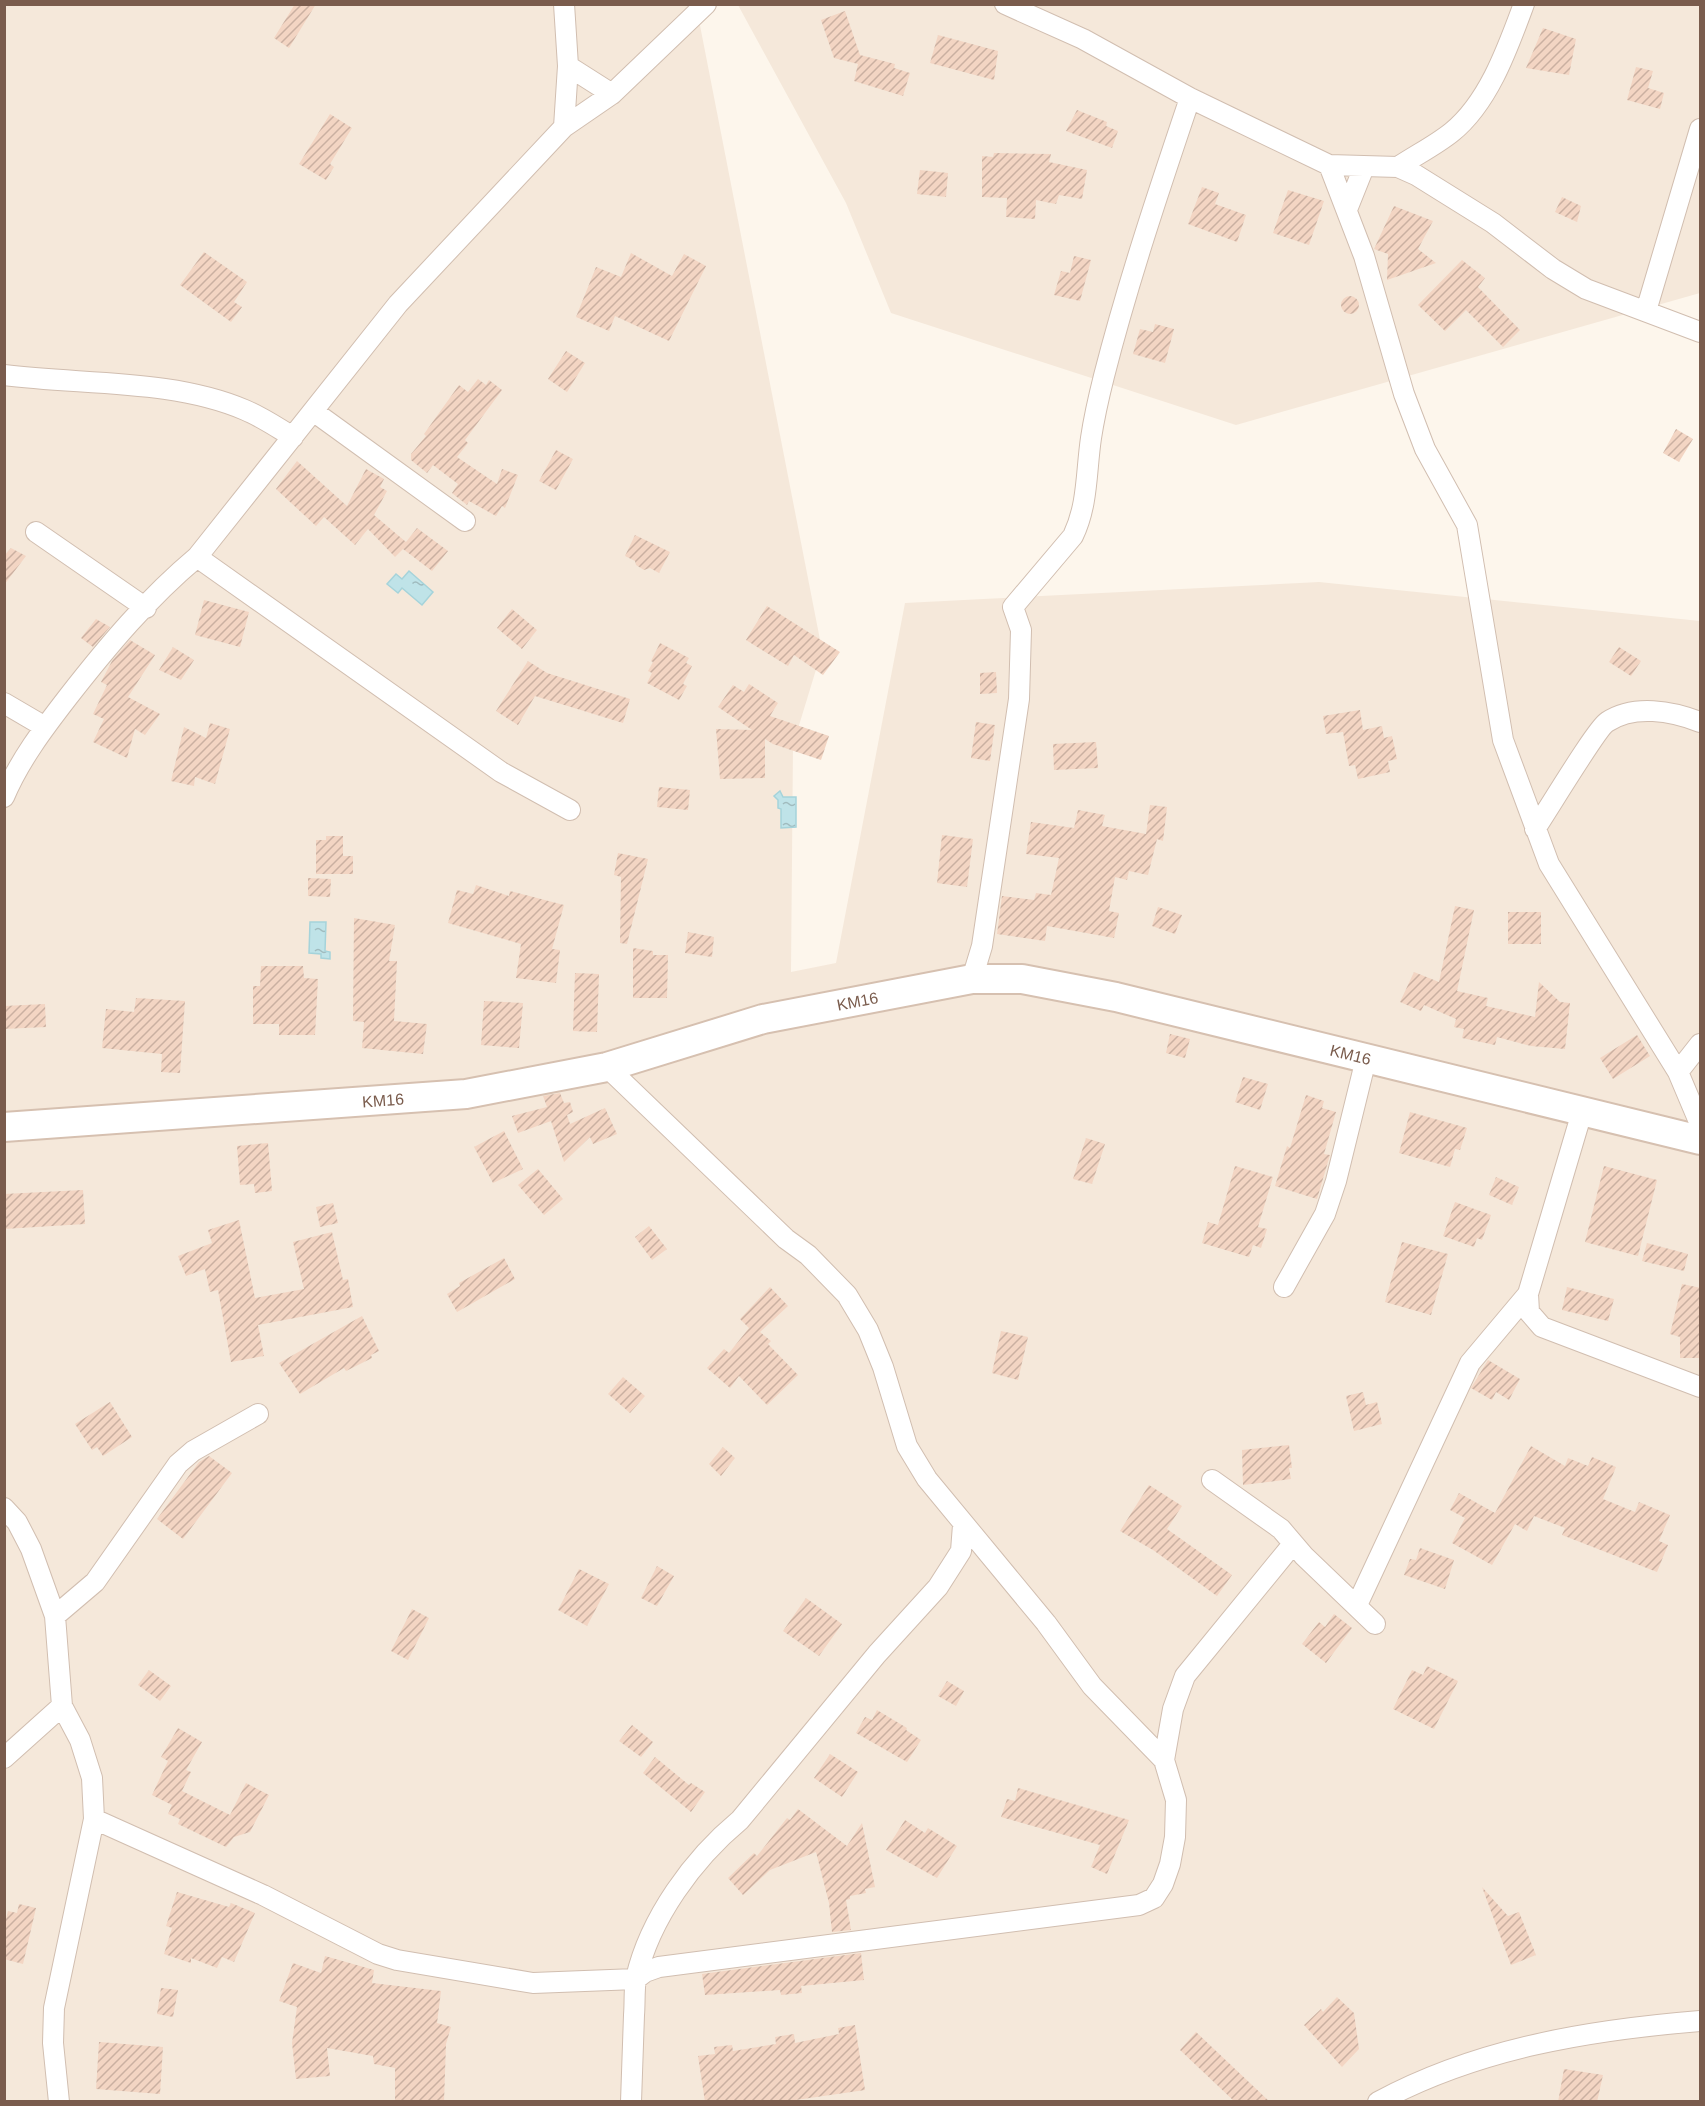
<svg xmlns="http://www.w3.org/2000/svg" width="1705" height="2106" viewBox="0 0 1705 2106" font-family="Arial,sans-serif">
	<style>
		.residential { fill: #f5e8da }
		.water { fill: url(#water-ripples); stroke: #a5d3da; stroke-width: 1.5 }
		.building { fill: url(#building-hatch) }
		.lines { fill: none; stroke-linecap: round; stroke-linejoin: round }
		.street-casing { stroke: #d1beb0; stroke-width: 22 }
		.secondary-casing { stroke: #d6c0b0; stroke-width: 32 }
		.street { stroke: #fff; stroke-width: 20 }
		.secondary { stroke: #fff; stroke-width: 28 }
		.labels { text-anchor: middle; stroke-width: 5; stroke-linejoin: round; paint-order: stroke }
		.street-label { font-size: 16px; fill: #7a5c4d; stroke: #fffaf3 }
	</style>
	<defs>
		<pattern id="water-ripples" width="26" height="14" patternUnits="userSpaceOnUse" patternTransform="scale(1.5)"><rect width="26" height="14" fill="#bfe3e8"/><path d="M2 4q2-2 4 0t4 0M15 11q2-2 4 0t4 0" fill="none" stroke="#a0bbbe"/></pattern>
		<pattern id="building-hatch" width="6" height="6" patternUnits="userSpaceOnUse" patternTransform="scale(1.5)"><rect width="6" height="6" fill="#f3d5c3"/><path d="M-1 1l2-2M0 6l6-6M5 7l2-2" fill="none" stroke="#cab0a1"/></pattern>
	</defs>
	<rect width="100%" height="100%" fill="#fdf6ec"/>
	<path class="residential" d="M5,5H696L822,650L793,745L791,972L836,963L905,603L1319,582L1700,621V2101L5,2102Z
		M738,5H1700V293L1236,425L891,313L846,203Z"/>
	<path class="water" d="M409,571L433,592L422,605L402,588L398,593L387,584L396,574L402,579Z
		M780,791L783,797H796V827L781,828V809L778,808V800L774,796Z
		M310,922H326L325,951L330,952V959L321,958V954L309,953Z"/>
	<path class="building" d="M295,4H316L289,48L274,38Z
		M845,11L860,55L895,64L894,68L910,73L903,96L854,81L858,64L834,58L821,20Z
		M1543,28L1576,39L1569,75L1526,68Z
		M938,35L998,51L994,80L930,63Z
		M1636,67L1653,71L1648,88L1664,93L1660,109L1627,100Z
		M1077,110L1107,122L1106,126L1118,131L1112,148L1066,131Z
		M330,114L352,128L330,164L334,167L326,180L299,164Z
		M994,153L1051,154L1049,162L1087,170L1082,199L1059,195L1056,204L1036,200L1035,219L1006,217L1007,198L982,197V156L993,157Z
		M920,170L948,173L946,197L917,194Z
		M1202,187L1219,193L1215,204L1246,215L1237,242L1188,224Z
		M1288,190L1324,201L1309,245L1273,233Z
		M1562,197L1581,206L1577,222L1555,212Z
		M1394,206L1433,221L1418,249L1436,263L1387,280L1388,254L1374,249Z
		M204,252L247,282L234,302L242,307L231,322L180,285Z
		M631,253L672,276L684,254L706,266L669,341L615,316L609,331L576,317L596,267L621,277Z
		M1074,256L1091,260L1080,301L1054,295L1061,271L1070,273Z
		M1462,260L1485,278L1478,287L1520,330L1503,347L1466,310L1445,331L1418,305Z
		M1341 305a9 9 0 1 1 18 0a9 9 0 1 1-18 0Z
		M1155,324L1174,329L1165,363L1133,354L1140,329L1153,332Z
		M566,351L585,363L567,392L548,379Z
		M478,379L486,385L489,380L502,390L465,440L468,443L457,457L497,484L502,469L518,475L505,508L502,506L496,516L469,501L467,505L452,493L458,484L433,465L427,473L411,460V454L426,436L424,434L459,385L468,392Z
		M1676,429L1693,439L1679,462L1663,453Z
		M556,450L573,459L556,490L539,481Z
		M297,461L347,506L366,469L384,479L380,487L387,491L374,515L406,542L417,528L448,551L432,571L403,549L395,557L368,529L355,545L324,517L316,526L276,489Z
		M635,535L670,552L659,573L650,568L644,570L636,565L635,561L625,556Z
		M11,548L26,556L4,585V556Z
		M204,600L249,612L240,647L195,635Z
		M767,606L840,652L823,675L794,655L788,666L746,640Z
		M512,609L537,630L522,649L497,628Z
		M96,619L110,627L93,647L81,638Z
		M130,640L155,655L128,697L160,714L145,735L135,729L127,758L93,742L104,719L93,714L107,685L101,682L112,661Z
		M660,643L689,658L686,663L692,666L683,684L687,686L679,700L647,683L652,673L648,671L653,662L651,661Z
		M173,647L194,660L181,680L159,670Z
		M1619,647L1641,661L1631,676L1609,662Z
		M528,661L547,673L630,699L623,723L535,696L518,725L496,711Z
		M996,672L997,693L980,694V673Z
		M749,684L778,703L770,716L829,736L821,760L773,744L765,739V778L720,779L716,729L752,730L718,707L733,685L744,692Z
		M1360,710L1363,730L1382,726L1384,738L1392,736L1397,759L1388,761L1390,772L1358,779L1355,765L1349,766L1343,732L1326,734L1323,716Z
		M976,722L995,725L990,761L971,758Z
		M210,723L230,729L215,784L195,777L194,786L171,781L184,727L206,738Z
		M1096,742L1098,768L1054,770L1053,744Z
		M659,787L690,790L688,810L657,807Z
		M1150,805L1167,807L1163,841L1157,839L1148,875L1129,871L1127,880L1115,877L1109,911L1119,913L1114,938L1047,926L1045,941L997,934L1002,896L1034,900L1036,893L1051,895L1059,858L1026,854L1031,822L1074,828L1078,810L1105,815L1102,826L1146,834Z
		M942,835L973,839L967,887L937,883Z
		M326,836H343V856H353V874H316V840H326Z
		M618,853L648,859L627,944L620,943L621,877L614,875Z
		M308,878L331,879L330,897L308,896Z
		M476,885L509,896L510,891L564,905L552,949L560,950L556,983L516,978L521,944L448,923L457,890L473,894Z
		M1455,906L1474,910L1457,991L1488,998L1486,1006L1535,1017L1539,982L1560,1002L1570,1003L1565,1049L1531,1046L1497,1037L1495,1045L1462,1038L1464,1029L1454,1027L1456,1019L1424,1005L1421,1011L1400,1002L1414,972L1439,982Z
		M1158,907L1182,915L1175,934L1152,926Z
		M1508,912H1541V944H1508Z
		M354,918L395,925L389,961H397L394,1021L427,1024L423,1054L362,1048L364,1022L353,1021Z
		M688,932L714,937L712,957L685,953Z
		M633,948L653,951V955H668L667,998H633Z
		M261,966H303L304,978L318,979L315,1035H279V1024H253V986H260Z
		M575,973L599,974L597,1032L573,1031Z
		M136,998L185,1001L180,1073L161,1072L162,1054L102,1048L106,1009L134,1012Z
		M484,1001L523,1003L519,1048L481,1045Z
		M45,1004L46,1027L4,1029V1006Z
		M1170,1034L1190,1039L1185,1058L1166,1053Z
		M1637,1035L1650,1056L1613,1079L1600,1058Z
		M1243,1077L1268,1084L1260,1110L1235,1102Z
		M560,1093L564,1103L570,1102L573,1112L567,1115L570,1124L605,1108L617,1134L593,1144L590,1137L564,1162L551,1121L518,1133L512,1116L547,1107L543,1096Z
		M1306,1095L1324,1101L1322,1108L1336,1112L1324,1154L1330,1155L1317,1199L1275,1186L1287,1146L1290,1148Z
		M1410,1112L1467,1128L1460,1150L1455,1149L1450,1167L1399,1153Z
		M504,1131L523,1169L493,1183L474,1147Z
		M1086,1138L1105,1144L1092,1184L1073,1179Z
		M268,1143L272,1191L255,1193L254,1184L240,1185L237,1146Z
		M1235,1166L1273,1177L1258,1227L1267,1229L1261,1248L1253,1245L1249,1257L1202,1243L1208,1222L1218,1225Z
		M1604,1166L1657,1180L1638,1256L1585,1242Z
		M538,1169L563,1199L544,1215L518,1185Z
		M1496,1177L1519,1187L1512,1205L1489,1195Z
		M83,1190L85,1224L4,1229V1194Z
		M1455,1202L1491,1215L1482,1240L1477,1238L1474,1247L1443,1236Z
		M333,1203L338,1223L320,1227L316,1207Z
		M239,1220L255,1298L304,1289L293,1242L332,1232L343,1280L348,1279L353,1307L258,1325L264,1356L231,1362L218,1290L210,1292L205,1269L186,1276L178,1256L212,1243L208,1230Z
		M649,1226L667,1249L652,1260L635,1237Z
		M1402,1242L1448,1254L1431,1315L1385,1302Z
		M1647,1243L1688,1254L1684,1271L1642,1261Z
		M504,1258L515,1279L457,1312L447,1294L460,1286L459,1283Z
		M1682,1284L1701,1288V1358H1680V1337L1670,1334Z
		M770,1287L788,1306L760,1332L771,1341L768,1344L798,1375L767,1405L739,1376L730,1388L707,1368L724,1349L729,1353L749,1328L740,1319Z
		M1567,1287L1614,1299L1608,1321L1562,1310Z
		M362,1316L379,1351L371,1355L372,1358L346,1371L344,1368L300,1394L279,1363Z
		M1001,1331L1028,1337L1018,1380L992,1373Z
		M1488,1360L1520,1379L1509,1400L1496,1392L1492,1400L1471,1388Z
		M623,1377L645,1396L630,1413L608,1394Z
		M1363,1392L1366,1405L1377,1402L1382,1424L1354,1431L1346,1396Z
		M110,1402L132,1437L103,1456L97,1447L92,1450L75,1424Z
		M1289,1445L1292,1468H1289L1291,1479L1243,1485L1242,1450Z
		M1531,1446L1565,1466L1568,1458L1588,1466L1592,1457L1616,1467L1603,1499L1635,1512L1639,1502L1670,1515L1659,1541L1668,1545L1657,1572L1562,1535L1565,1528L1534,1516L1527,1531L1515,1524L1492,1565L1452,1543L1465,1518L1450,1510L1459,1493L1495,1513Z
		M723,1447L735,1458L721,1476L709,1464Z
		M209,1456L232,1473L183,1539L157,1519L199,1462Z
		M1149,1485L1182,1506L1167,1529L1232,1575L1217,1596L1153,1550L1120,1531Z
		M1420,1548L1454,1560L1445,1589L1404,1575L1410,1559L1416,1560Z
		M657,1566L674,1576L657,1606L641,1598Z
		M579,1569L609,1584L587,1626L558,1610Z
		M806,1598L842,1624L819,1656L783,1631Z
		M412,1609L429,1618L408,1660L391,1651Z
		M1334,1614L1352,1628L1326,1663L1302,1644L1319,1622L1325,1627Z
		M1427,1666L1458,1681L1434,1729L1393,1709L1412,1670L1423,1675Z
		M149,1670L171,1686L160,1701L138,1685Z
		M947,1681L964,1691L956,1706L938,1696Z
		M877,1710L907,1728L906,1730L921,1740L907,1762L856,1733L865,1717L872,1720Z
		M632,1725L653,1742L641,1757L619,1741Z
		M178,1728L202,1742L186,1770L191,1772L182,1791L230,1815L246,1783L269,1795L250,1832L234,1837L226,1847L178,1824L180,1819L168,1814L172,1805L152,1795L168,1761L161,1757Z
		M830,1754L858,1772L842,1797L814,1778Z
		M655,1757L689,1785L691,1783L705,1792L691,1812L643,1773Z
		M1018,1788L1129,1820L1107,1874L1091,1867L1100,1845L1001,1817L1007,1799L1015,1801Z
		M798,1809L847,1846L862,1823L875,1887L865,1889L866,1893L850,1896V1899L846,1900L851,1930L832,1932L829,1903L816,1852L770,1870L743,1895L728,1878L754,1853L757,1856L787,1818L790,1820Z
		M905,1820L925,1833L928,1828L957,1846L937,1878L886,1850Z
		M1482,1887L1508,1916L1519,1912L1536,1955L1511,1965Z
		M177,1892L229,1907L231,1903L255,1913L234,1962L222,1957L217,1968L191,1958V1963L164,1954L172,1928L166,1926Z
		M19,1904L36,1908L23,1964L4,1959V1926L8,1911L17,1913Z
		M861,1953L864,1980L801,1986L802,1993L781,1995L780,1990L705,1995L702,1974Z
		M325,1956L374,1970L372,1983L441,1991L437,2023L451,2027L446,2044L444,2102H395V2068L374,2064L373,2056L327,2048L330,2076L296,2079L292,2043L297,2007L279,2001L293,1963L321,1973Z
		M161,1988L178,1990L173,2017L157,2014Z
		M1337,1997L1354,2013L1359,2049L1342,2067L1304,2025L1321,2009L1323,2012Z
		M855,2025L865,2090L782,2102H705L698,2056L715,2054L714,2047L732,2045L733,2051L776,2044L775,2037L794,2034L795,2043L839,2034L838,2028Z
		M1196,2032L1270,2102H1235L1180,2050Z
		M99,2042L163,2047L160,2094L96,2089Z
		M1564,2069L1603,2075L1597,2102H1558Z"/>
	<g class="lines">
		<g class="street-casing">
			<path id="street" d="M564,4L568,66L564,127L612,94L706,4
				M1005,4L1083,39L1190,98L1329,165L1398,167L1416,175L1493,223L1553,269L1586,289L1700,332
				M568,66L612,94
				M1329,165L1364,256L1404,394L1425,449L1467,525L1503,740L1549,864L1678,1072L1700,1124
				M1398,167C1416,155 1436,145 1452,132C1489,102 1508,47 1524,4
				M1348,207L1364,167
				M1646,311L1700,129
				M4,375C82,385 173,379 245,410C262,417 278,428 293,437
				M313,411L465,521
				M36,532L146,608
				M197,557L501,772L570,810
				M4,703L45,727
				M4,797C19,761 44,728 68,697C107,647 148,598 197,557L398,304L564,127
				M1535,829C1546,813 1597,728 1607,722C1634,704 1672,711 1700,722
				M972,979L982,946L1019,699L1021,630L1013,607L1073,536C1088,505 1086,472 1091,438C1094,418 1099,396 1104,376C1128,282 1159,190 1190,98
				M607,1067L786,1239L808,1255L847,1295L868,1330L883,1367L907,1446L927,1479L1046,1623L1092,1686L1164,1760
				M1678,1072L1700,1044
				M1582,1112L1528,1294L1529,1312L1542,1327L1700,1387
				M1284,1287L1325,1214L1336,1181L1366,1059
				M1212,1480L1281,1529L1304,1556L1375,1624
				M4,1508L17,1522L31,1549L55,1616L62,1706L80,1740L92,1778L94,1819L54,2008L53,2043L59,2102
				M1357,1605L1470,1363L1528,1294
				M55,1616L95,1582L178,1464L193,1451L258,1414
				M4,1758L62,1706
				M94,1819L263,1895L378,1954L397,1960L533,1983L636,1979L645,1972L659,1967L1139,1905L1154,1898L1163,1884L1170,1864L1175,1837L1176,1800L1164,1760L1173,1709L1185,1676L1293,1544
				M631,2102C632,2073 633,2044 634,2015C635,2003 634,1990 636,1978C650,1918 693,1859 740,1820L877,1654L938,1587L961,1551L963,1525
				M1378,2102C1478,2048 1590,2030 1700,2021"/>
		</g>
		<g class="secondary-casing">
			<g id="secondary">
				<path id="s1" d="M4,1127L466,1094L607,1067L763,1019L972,979H1022L1116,997L1700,1140"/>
			</g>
		</g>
		<use href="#street" class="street"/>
		<use href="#secondary" class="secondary"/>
	</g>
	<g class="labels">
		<g class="street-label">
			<text dy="6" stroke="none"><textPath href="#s1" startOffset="866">KM16</textPath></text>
			<text dy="6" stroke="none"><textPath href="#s1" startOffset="1370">KM16</textPath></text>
			<text dy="6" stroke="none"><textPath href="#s1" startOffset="380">KM16</textPath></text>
		</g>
	</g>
	<rect width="1705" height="2106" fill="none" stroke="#7a5c4d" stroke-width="12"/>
</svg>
